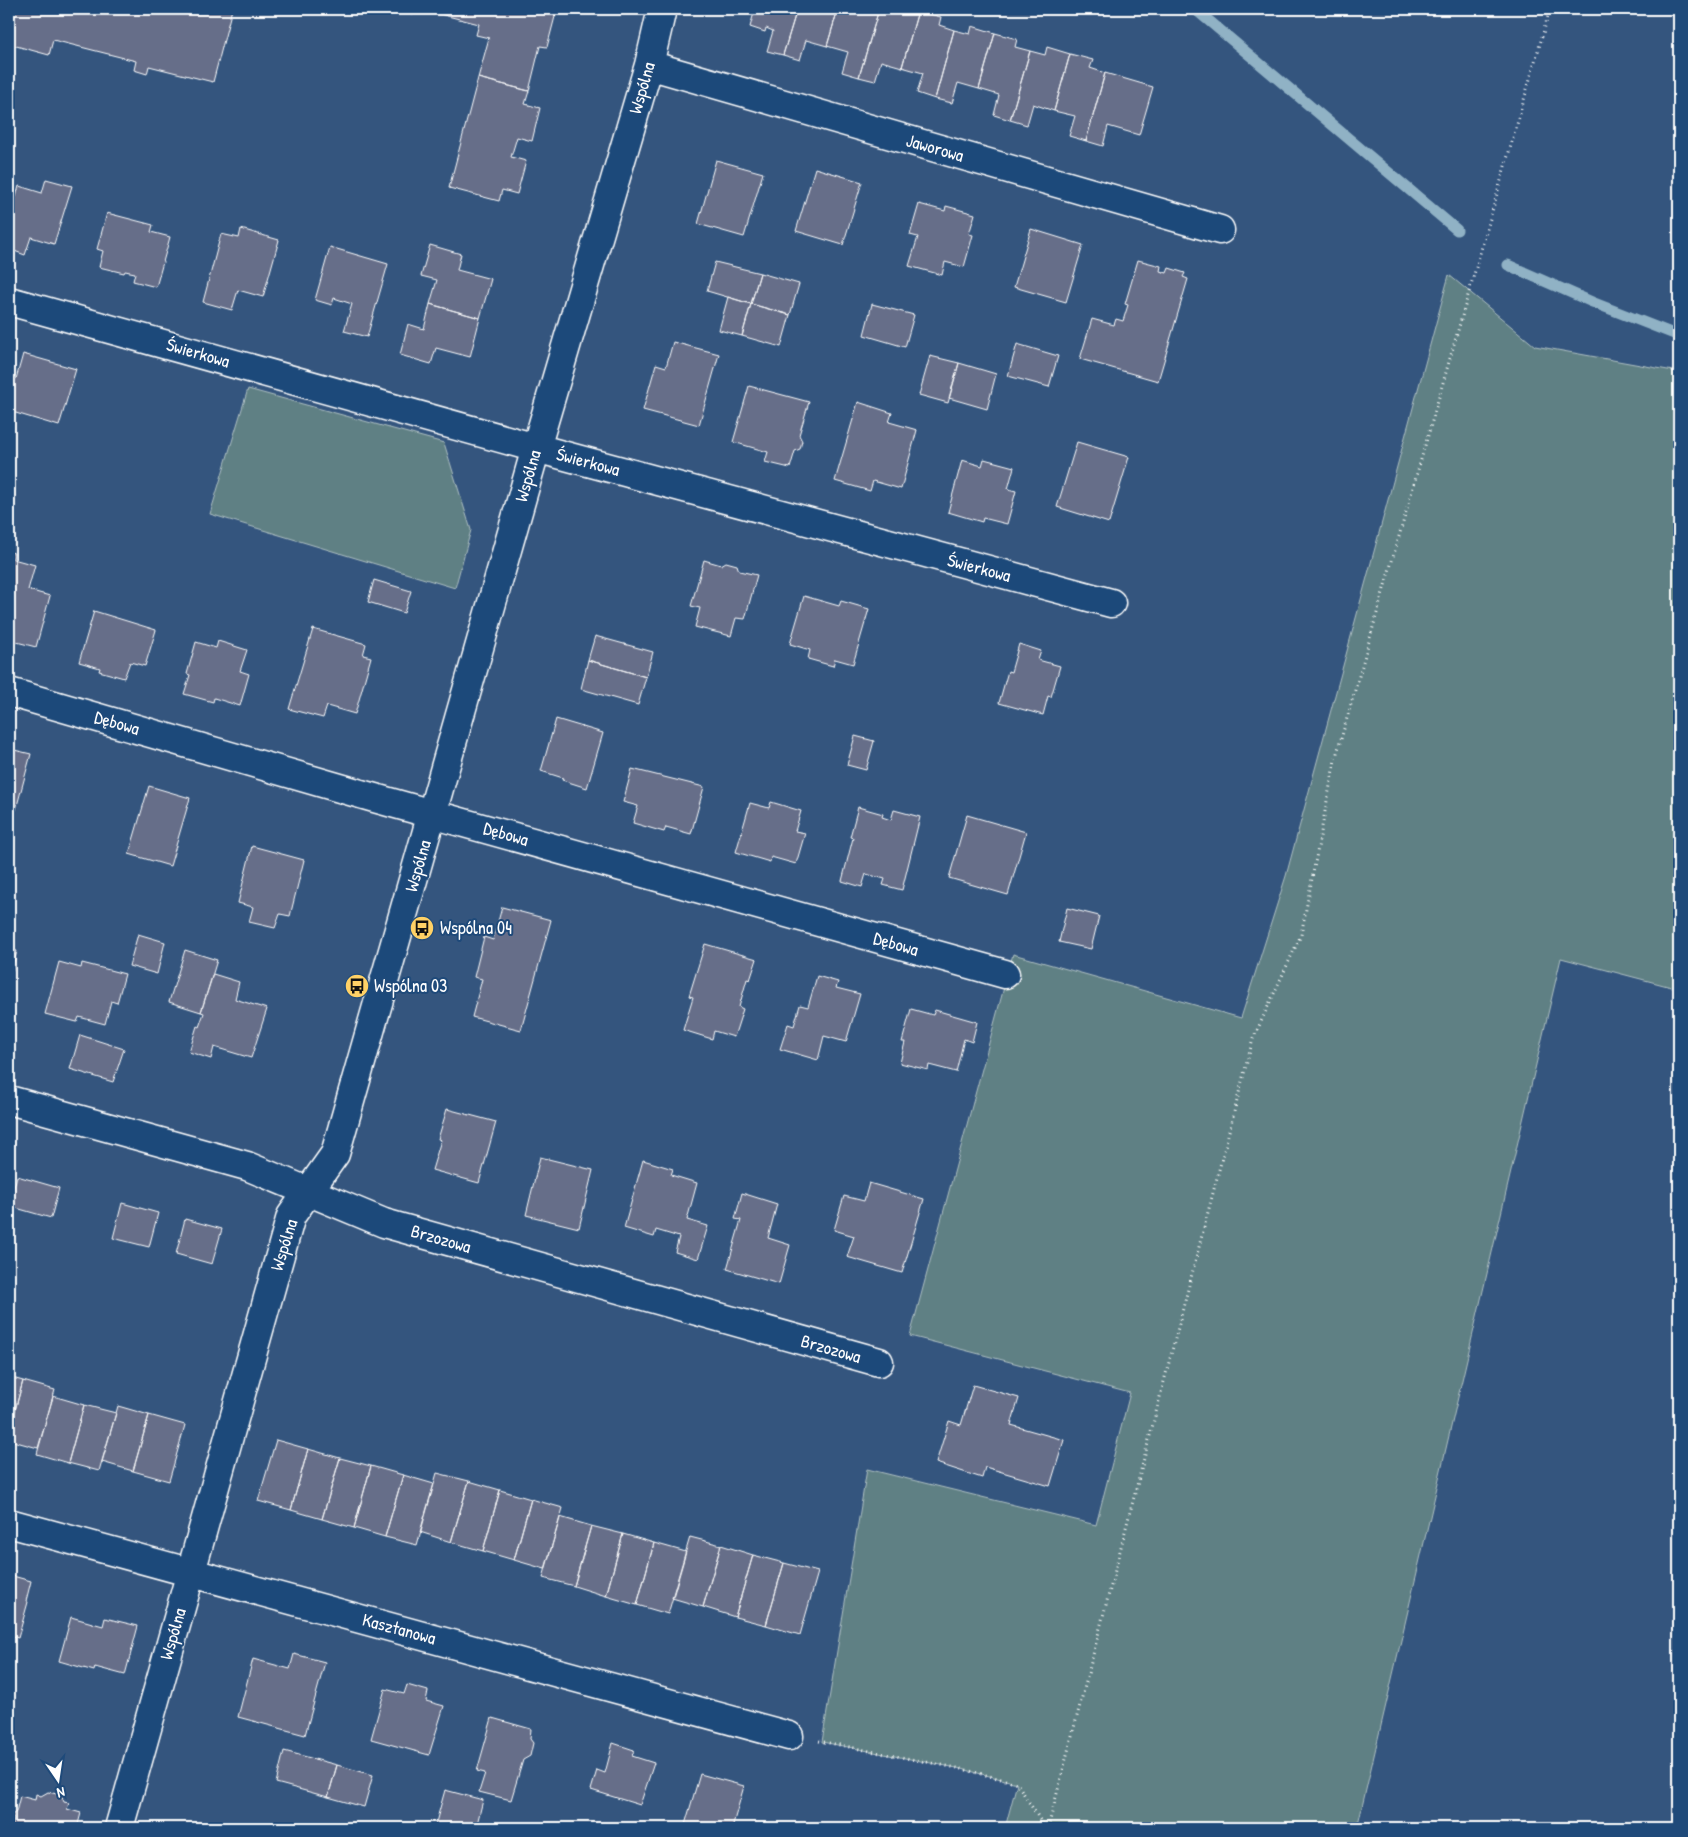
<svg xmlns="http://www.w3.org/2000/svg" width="1688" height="1837" viewBox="0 0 1688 1837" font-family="'Patrick Hand',sans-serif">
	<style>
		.green { fill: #5f8084; stroke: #afc0c2 }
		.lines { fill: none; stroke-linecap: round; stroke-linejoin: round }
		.stream { stroke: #90b2c5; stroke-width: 11 }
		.building { fill: #666e89; stroke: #fff }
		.minor-casing { stroke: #fff; stroke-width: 31 }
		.path { stroke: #fff; stroke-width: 3; stroke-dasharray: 1 4; stroke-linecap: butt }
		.minor { stroke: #1f4a7a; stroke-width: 28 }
		.labels { text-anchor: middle; stroke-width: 4; stroke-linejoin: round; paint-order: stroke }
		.street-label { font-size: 18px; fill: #fff; stroke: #1f4a7a }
		.poi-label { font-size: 18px; fill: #fff; stroke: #1f4a7a; text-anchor: start }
	</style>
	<rect width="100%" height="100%" fill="#34557e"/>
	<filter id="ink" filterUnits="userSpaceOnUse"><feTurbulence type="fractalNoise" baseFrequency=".02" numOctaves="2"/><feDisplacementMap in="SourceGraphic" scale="10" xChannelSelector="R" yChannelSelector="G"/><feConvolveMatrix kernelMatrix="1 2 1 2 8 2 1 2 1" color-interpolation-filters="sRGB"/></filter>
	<g filter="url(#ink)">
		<path class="green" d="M1449,275L1535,346L1679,372V989L1561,958L1357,1828H1005L1017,1783L962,1769L822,1742L867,1469L1096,1525L1130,1393L910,1336L1013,954L1241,1018L1286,876Z
			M248,389L444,443L471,530L455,588L210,514Z"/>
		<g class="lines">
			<path class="stream" d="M1195,9L1457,230
				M1508,265L1592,302L1679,336"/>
		</g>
		<path class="building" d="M9,9H232L213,82L149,66L147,74L134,70L136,61L53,40L49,55L9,44Z
			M400,9H415L413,15L399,12Z
			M420,9H557L547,47L540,46L529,91L478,78L489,38L476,35L479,24Z
			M755,9H797L783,55L767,51L773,31L766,28L765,32L750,27Z
			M797,9H838L827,46L806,40L800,60L783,55Z
			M838,9H879L859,77L842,72L848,52L827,46Z
			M879,9L893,12L894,9H911L918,11L902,67L881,61L875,81L859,77Z
			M918,11L941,17L939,25L954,30L935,99L917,93L923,73L902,67Z
			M972,26L995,33L979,89L958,83L952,103L935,99L954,30L970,34Z
			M995,33L1017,39L1015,47L1030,51L1010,120L994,115L999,95L979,89Z
			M1047,47L1070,54L1054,111L1033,104L1027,125L1010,120L1030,51L1045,55Z
			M1070,54L1093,60L1090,68L1105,73L1086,141L1069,136L1075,116L1054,111Z
			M1105,73L1153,87L1139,135L1108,126L1103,146L1086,141Z
			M478,78L529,91L525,104L540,108L532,141L517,137L511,157L526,161L517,194L502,190L499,201L449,188Z
			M716,160L763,173L744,237L698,224Z
			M815,168L862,182L843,245L796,231Z
			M46,179L72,186L54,244L31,237L25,255L9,249V195L16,197L19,186L42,193Z
			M919,204L945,211L946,206L975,214L969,234L973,235L964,267L945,262L942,275L909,266L918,237L910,235Z
			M107,213L153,225L151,232L170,237L156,287L133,281L135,273L125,271L124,273L99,267L103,251L97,249Z
			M241,229L279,240L263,297L238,290L232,310L203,302L221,234L239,238Z
			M1031,229L1083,245L1066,302L1014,287Z
			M430,245L461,254L457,270L491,279L480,318L430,304L437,280L421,276Z
			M330,247L388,264L367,337L344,331L352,304L334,298L332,305L315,300Z
			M1138,260L1161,266L1160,271L1167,273L1169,268L1185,273L1183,277L1188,279L1158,381L1080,359L1092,319L1114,325L1116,319L1123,321L1128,305L1125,304Z
			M715,262L760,273L751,304L707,291Z
			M760,273L799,284L790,315L751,304Z
			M728,297L751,304L742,336L719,330Z
			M430,304L480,318L470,357L436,348L431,364L400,355L408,324L424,329Z
			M751,304L790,315L781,347L742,336Z
			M872,304L914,315L905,347L864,335Z
			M673,342L719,354L699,425L643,410L656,364L666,367Z
			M1017,344L1058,356L1049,387L1008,376Z
			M23,354L76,369L59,426L9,411V394L13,378L16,379Z
			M930,356L959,363L948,403L919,395Z
			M959,363L996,374L987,409L949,398Z
			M749,386L809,402L799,435L802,441L800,449L795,451L790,468L765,462L768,452L733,442Z
			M858,402L892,413L889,422L917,430L901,489L873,481L870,491L835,481Z
			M1077,442L1129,457L1109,523L1057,507Z
			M984,459L1014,467L1008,489L1016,491L1007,524L983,518L982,522L948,512L962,460L982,466Z
			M9,552L14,553L13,559L35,565L28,590L50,596L36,647L9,640Z
			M704,560L721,565L726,562L737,565L739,571L757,575L745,619L736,618L731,636L695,627L700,608L691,606Z
			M374,580L411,591L404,613L368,602Z
			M804,596L839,606L841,601L869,609L853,664L835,659L833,666L808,659L810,650L790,644Z
			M94,611L156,630L145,666L130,662L124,678L99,671L100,668L79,662Z
			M313,629L366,644L363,655L371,657L355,714L327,706L323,718L289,709Z
			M595,636L653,652L646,677L588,660Z
			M218,641L247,650L240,671L249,674L240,706L214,698L213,702L184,694L190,675L187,674L196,642L216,648Z
			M1019,644L1041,651L1038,660L1060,666L1051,697L1048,696L1043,715L999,703L1008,671L1011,672Z
			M588,660L646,677L638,705L581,689Z
			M556,719L603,733L587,788L562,780L563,778L541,771Z
			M855,736L874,741L866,770L847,765Z
			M10,749L31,754L15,813H9V814V751Z
			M632,769L704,787L691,834L666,827L664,832L633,823L638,806L623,802Z
			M149,786L190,798L170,866L129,854Z
			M771,802L801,811L795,831L805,833L796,864L771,857L770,862L736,852L750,803L769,808Z
			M858,807L883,814L882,817L891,820L894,810L920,817L902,890L883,885L885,879L866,874L862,887L842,881L853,838L850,837Z
			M967,815L1026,832L1008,895L949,878Z
			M252,846L304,860L290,916L280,914L275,928L249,922L253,907L238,903Z
			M502,907L551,920L521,1030L472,1017L482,979L474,977L484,937L493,940Z
			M1067,908L1099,916L1091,949L1059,942Z
			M138,934L165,942L157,974L129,966Z
			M705,944L757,959L750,980L747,979L739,1007L743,1009L734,1037L714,1031L712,1039L683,1030L693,997L689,996Z
			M9,949L17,951L9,981Z
			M185,950L217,960L201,1012L169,1002Z
			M59,962L81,968L82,963L125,974L117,1003L111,1001L105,1024L79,1017L77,1022L45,1014Z
			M213,974L239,982L235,999L267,1009L251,1058L214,1047L211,1059L189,1052L197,1026L199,1027L204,1013L201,1012Z
			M817,976L838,982L836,988L860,994L846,1042L824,1036L818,1060L780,1049L788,1024L794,1026L800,1005L808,1007Z
			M911,1009L933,1015L935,1010L977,1022L972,1042L964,1039L956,1072L929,1065L928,1070L900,1063L905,1042H902Z
			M80,1035L124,1049L113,1082L70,1069Z
			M447,1109L496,1122L479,1183L432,1170L441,1140L438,1139Z
			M540,1157L593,1170L579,1228L526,1215Z
			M643,1160L673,1169L671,1175L697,1183L687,1220L708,1226L698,1259L675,1252L679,1237L656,1230L654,1237L624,1228Z
			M17,1176L59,1188L51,1218L9,1206Z
			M869,1183L924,1199L902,1273L847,1257L854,1236L834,1230L844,1196L864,1201Z
			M742,1193L777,1204L768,1238L790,1245L779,1284L727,1269L741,1220L735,1219Z
			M122,1203L158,1213L149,1247L113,1238Z
			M185,1219L222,1229L212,1264L176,1254Z
			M9,1377L23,1381L9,1432Z
			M23,1381L55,1390L38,1448L9,1440V1432Z
			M973,1385L1019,1398L1011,1425L1064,1440L1050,1486L985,1467L982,1478L936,1463L949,1421L961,1425Z
			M53,1396L84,1405L68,1463L37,1454Z
			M84,1405L116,1413L99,1471L68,1463Z
			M118,1406L149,1415L133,1471L102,1462Z
			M149,1415L185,1425L169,1481L133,1471Z
			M276,1440L308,1449L291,1510L258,1501Z
			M308,1449L340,1458L322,1519L291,1510Z
			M340,1458L371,1466L354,1528L322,1519Z
			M371,1466L403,1475L385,1537L354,1528Z
			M437,1473L469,1481L451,1542L420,1532Z
			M403,1475L434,1484L417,1545L385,1537Z
			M469,1481L500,1490L483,1551L451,1542Z
			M500,1490L531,1499L514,1560L483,1551Z
			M531,1499L563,1508L545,1569L514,1560Z
			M560,1517L591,1526L574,1586L543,1578Z
			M591,1526L623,1534L606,1596L574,1586Z
			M623,1534L654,1543L637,1605L606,1596Z
			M690,1537L721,1545L703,1607L672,1598Z
			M654,1543L686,1552L668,1614L637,1605Z
			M721,1545L753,1555L735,1617L703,1607Z
			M753,1555L784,1563L766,1625L735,1617Z
			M784,1563L818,1572L800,1635L766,1625Z
			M9,1575L31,1581L26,1601L28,1602L18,1638L9,1635Z
			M71,1617L103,1626L105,1618L138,1626L125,1675L95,1667L94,1671L59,1661Z
			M294,1654L325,1662L305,1735L238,1717L253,1659L290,1669Z
			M407,1685L428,1691L426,1701L444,1706L429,1755L371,1739L385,1689L404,1694Z
			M492,1718L531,1729L530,1739L533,1743L530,1756L523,1760L511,1800L479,1792L485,1773L477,1771Z
			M613,1743L634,1750L632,1756L654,1763L640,1805L591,1790L597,1770L605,1773Z
			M284,1751L337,1765L328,1797L276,1783Z
			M337,1765L373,1775L364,1807L328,1797Z
			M700,1774L744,1786L732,1828H684Z
			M445,1790L483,1800L476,1828H443L435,1826Z
			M48,1792L61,1795L64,1802L69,1803L67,1809L81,1813L77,1828H12L14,1819L12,1815L16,1812L20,1796L35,1800L36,1794L41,1796Z"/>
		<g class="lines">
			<g class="minor-casing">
				<path id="minor" d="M649,65L1220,230
					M9,301L536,448L1111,603
					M9,692L371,797L1005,974
					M9,1100L247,1166L384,1223L879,1362
					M9,1523L789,1736
					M119,1828L291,1216L335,1154L536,448L649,65L662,9"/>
			</g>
			<path class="path" d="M819,1741L962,1769L1017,1783L1045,1828
				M1048,1828L1253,1039L1301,935L1335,760L1550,9"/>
			<use href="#minor" class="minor"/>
		</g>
	</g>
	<defs>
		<g id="bus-disc" transform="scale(1.25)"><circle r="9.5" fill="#ffd166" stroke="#1f4a7a"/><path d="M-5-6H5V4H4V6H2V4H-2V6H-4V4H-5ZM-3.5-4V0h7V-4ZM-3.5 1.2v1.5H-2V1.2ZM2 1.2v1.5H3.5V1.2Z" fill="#111"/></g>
	</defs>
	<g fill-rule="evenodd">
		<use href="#bus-disc" x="422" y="928"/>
		<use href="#bus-disc" x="357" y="986"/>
	</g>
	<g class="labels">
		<g class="street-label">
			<text transform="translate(642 88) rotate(-74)" y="6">Wspólna</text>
			<text transform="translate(935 148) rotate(16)" y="6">Jaworowa</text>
			<text transform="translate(198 353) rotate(16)" y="6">Świerkowa</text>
			<text transform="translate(588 462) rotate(15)" y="6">Świerkowa</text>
			<text transform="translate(528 476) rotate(-74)" y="6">Wspólna</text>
			<text transform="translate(979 568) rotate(15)" y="6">Świerkowa</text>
			<text transform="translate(117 723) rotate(16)" y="6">Dębowa</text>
			<text transform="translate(506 834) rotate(16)" y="6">Dębowa</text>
			<text transform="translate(418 866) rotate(-74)" y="6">Wspólna</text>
			<text transform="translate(896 944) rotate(16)" y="6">Dębowa</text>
			<text transform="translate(441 1239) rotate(16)" y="6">Brzozowa</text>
			<text transform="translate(284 1245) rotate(-73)" y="6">Wspólna</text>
			<text transform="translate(831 1349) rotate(16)" y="6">Brzozowa</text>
			<text transform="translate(399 1629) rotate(15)" y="6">Kasztanowa</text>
			<text transform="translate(173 1634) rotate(-74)" y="6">Wspólna</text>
		</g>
		<g class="poi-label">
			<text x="440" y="934">Wspólna 04</text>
			<text x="374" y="992">Wspólna 03</text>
		</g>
	</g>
	<rect width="1688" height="1837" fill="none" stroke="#1f4a7a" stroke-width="30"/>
	<rect x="15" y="15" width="1658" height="1807" fill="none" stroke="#fff" stroke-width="2" filter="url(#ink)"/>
	<g transform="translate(58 1780) rotate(167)" stroke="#1f4a7a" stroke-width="4" paint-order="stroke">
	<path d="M0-4L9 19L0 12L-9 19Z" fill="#ffffff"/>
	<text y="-8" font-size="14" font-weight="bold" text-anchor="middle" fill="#ffffff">N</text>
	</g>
</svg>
